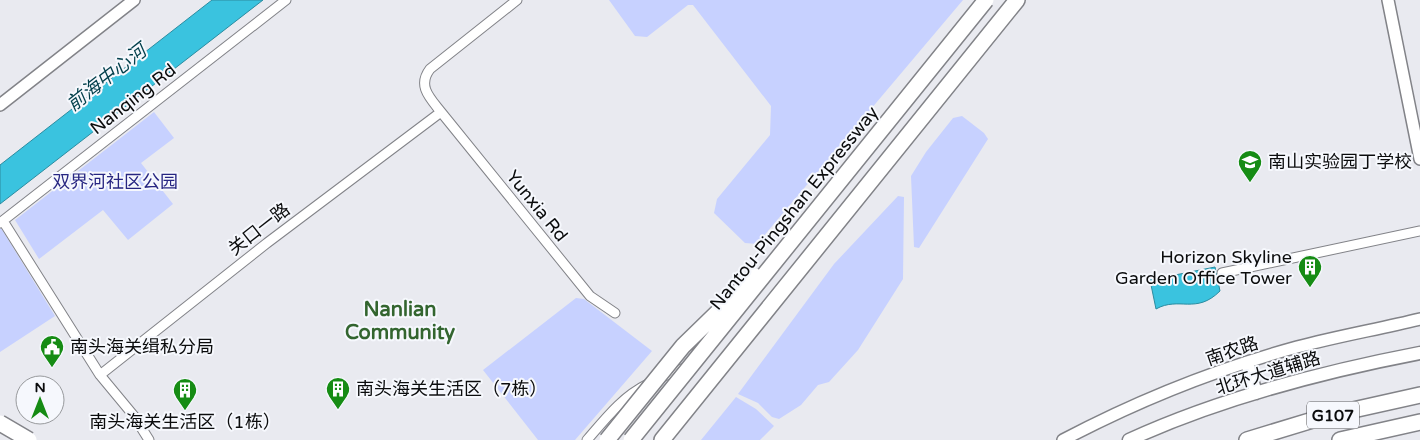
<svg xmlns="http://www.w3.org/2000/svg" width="1420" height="440" viewBox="0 0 1420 440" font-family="'Varela Round','Noto Sans SC',sans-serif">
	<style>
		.green { fill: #c7d1ff }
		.water { fill: #3ac3df; stroke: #2c8ca0 }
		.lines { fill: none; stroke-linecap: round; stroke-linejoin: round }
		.street-casing { stroke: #828388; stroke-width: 11 }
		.secondary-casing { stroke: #828388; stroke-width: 14 }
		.primary-casing { stroke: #828388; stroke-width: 15 }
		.highway-casing { stroke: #828388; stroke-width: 18 }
		.street { stroke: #fff; stroke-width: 9 }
		.secondary { stroke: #fff; stroke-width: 11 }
		.primary { stroke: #fff; stroke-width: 12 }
		.highway { stroke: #fff; stroke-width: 15 }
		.highway-bridge-casing { stroke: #828388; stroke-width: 18; stroke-linecap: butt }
		.highway-bridge { stroke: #fff; stroke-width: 15 }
		.labels { text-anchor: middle; stroke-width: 4; stroke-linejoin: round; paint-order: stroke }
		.shield { fill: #f6f8fd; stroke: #525355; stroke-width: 1 }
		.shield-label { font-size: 16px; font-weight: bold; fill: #0b0c0d }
		.street-label { font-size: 18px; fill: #0b0c0d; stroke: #f6f8fd }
		.poi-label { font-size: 18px; fill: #0b0c0d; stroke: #f6f8fd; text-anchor: start }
		.park-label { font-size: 18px; fill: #272682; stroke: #f6f8fd }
		.water-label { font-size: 19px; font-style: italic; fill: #003e4a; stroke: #f6f8fd }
		.quarter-label { font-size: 20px; font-weight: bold; fill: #33652f; stroke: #f6f8fd }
	</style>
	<rect width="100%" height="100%" fill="#e9eaf0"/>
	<path class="green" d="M609,0H963L757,244L745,243L714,213L717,199L770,135L771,106L693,5H688L647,37L635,36Z
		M154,112L174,138L141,163L173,204L128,240L103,210L39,259L15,220Z
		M962,116L984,133L988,139L919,248L914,247L911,176L926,152L953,118Z
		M898,196L904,197L903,279L858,350L829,382L818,385L801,405L779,419L772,417L758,403L738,394L834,264Z
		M1,228L55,316L0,352V229Z
		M576,298L584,299L652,351L575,440H538L483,370Z
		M736,397L756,409L774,426L760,440H701Z"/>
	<path class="water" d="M212,0H263L0,204V165Z
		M1215,267L1220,291C1196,315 1179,296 1156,309L1150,280Z"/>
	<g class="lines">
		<g class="street-casing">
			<path id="street" d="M517,0L430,69C417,86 430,98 441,112L590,296L615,313
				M3,221L100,375L134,416L149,440
				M0,223L286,0
				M1222,273L1420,231
				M100,375L267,243L441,112
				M659,378L687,367
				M587,440C606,418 622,397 648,384"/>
		</g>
		<g class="secondary-casing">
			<path id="secondary" d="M1388,0L1420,159
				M0,105L134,0
				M1063,440C1137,401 1217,369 1297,347C1338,336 1379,329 1420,319"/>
		</g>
		<g class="primary-casing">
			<path id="primary" d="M1247,363L1256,393
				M1129,440C1221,398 1321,372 1420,353"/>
		</g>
		<g class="highway-casing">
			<path id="highway" d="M662,440L1017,0
				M1247,440L1326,416L1420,395
				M1340,440L1420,422"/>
		</g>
		<use href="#street" class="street"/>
		<use href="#secondary" class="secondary"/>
		<use href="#primary" class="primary"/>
		<use href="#highway" class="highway"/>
		<g class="highway-bridge-casing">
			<path id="highway-bridge" d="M0,423L29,440
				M607,440L683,346L755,276
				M631,440L986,0"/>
		</g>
		<use href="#highway-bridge" class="highway-bridge"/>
	</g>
	<defs>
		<g id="school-pin" transform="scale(1.25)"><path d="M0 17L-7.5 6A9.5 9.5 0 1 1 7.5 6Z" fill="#168c14" stroke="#f6f8fd"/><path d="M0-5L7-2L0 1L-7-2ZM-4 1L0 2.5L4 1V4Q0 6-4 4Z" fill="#fff"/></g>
		<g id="building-pin" transform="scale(1.25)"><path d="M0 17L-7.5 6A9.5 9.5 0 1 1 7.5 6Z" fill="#168c14" stroke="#f6f8fd"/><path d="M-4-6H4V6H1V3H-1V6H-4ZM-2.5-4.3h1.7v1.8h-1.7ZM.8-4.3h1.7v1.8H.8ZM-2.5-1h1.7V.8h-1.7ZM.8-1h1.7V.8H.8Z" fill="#fff"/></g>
		<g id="civic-pin" transform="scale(1.25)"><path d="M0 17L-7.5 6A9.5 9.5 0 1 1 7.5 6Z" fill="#168c14" stroke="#f6f8fd"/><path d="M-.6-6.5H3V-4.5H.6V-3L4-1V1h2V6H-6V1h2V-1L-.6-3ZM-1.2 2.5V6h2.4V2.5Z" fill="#fff"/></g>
	</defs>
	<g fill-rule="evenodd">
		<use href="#school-pin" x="1250" y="162"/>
		<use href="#building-pin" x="1310" y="267"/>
		<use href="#civic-pin" x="52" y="347"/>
		<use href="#building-pin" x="338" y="389"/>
		<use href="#building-pin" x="185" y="390"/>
	</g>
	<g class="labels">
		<rect class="shield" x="1307" y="401.5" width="52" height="27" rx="4"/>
		<g class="shield-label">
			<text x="1333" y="421">G107</text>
		</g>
		<g class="street-label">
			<text transform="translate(133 99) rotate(-38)" y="6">Nanqing Rd</text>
			<text transform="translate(537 206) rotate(51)" y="6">Yunxia Rd</text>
			<text transform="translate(794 208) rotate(-51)" y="6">Nantou-Pingshan Expressway</text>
			<text transform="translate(259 229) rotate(-38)" y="6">关口一路</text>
			<text transform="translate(1232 351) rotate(-19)" y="6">南农路</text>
			<text transform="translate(1268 373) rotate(-17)" y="6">北环大道辅路</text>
		</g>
		<g class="poi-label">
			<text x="1268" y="168">南山实验园丁学校</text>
			<text x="1292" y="263" text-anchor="end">Horizon Skyline<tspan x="1292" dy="21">Garden Office Tower</tspan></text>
			<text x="70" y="353">南头海关缉私分局</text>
			<text x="356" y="395">南头海关生活区（7栋）</text>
			<text x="185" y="428" text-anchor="middle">南头海关生活区（1栋）</text>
		</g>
		<g class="park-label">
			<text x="115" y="188">双界河社区公园</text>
		</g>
		<g class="water-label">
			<text transform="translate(106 77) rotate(-38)" y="7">前海中心河</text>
		</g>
		<g class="quarter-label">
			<text x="400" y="316">Nanlian<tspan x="400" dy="23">Community</tspan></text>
		</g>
	</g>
	<g transform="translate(40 400)"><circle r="24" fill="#f6f8fd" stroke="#989a9d"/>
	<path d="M0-4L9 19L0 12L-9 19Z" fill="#168c14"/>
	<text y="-8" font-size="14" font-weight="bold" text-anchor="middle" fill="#0b0c0d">N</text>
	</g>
</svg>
